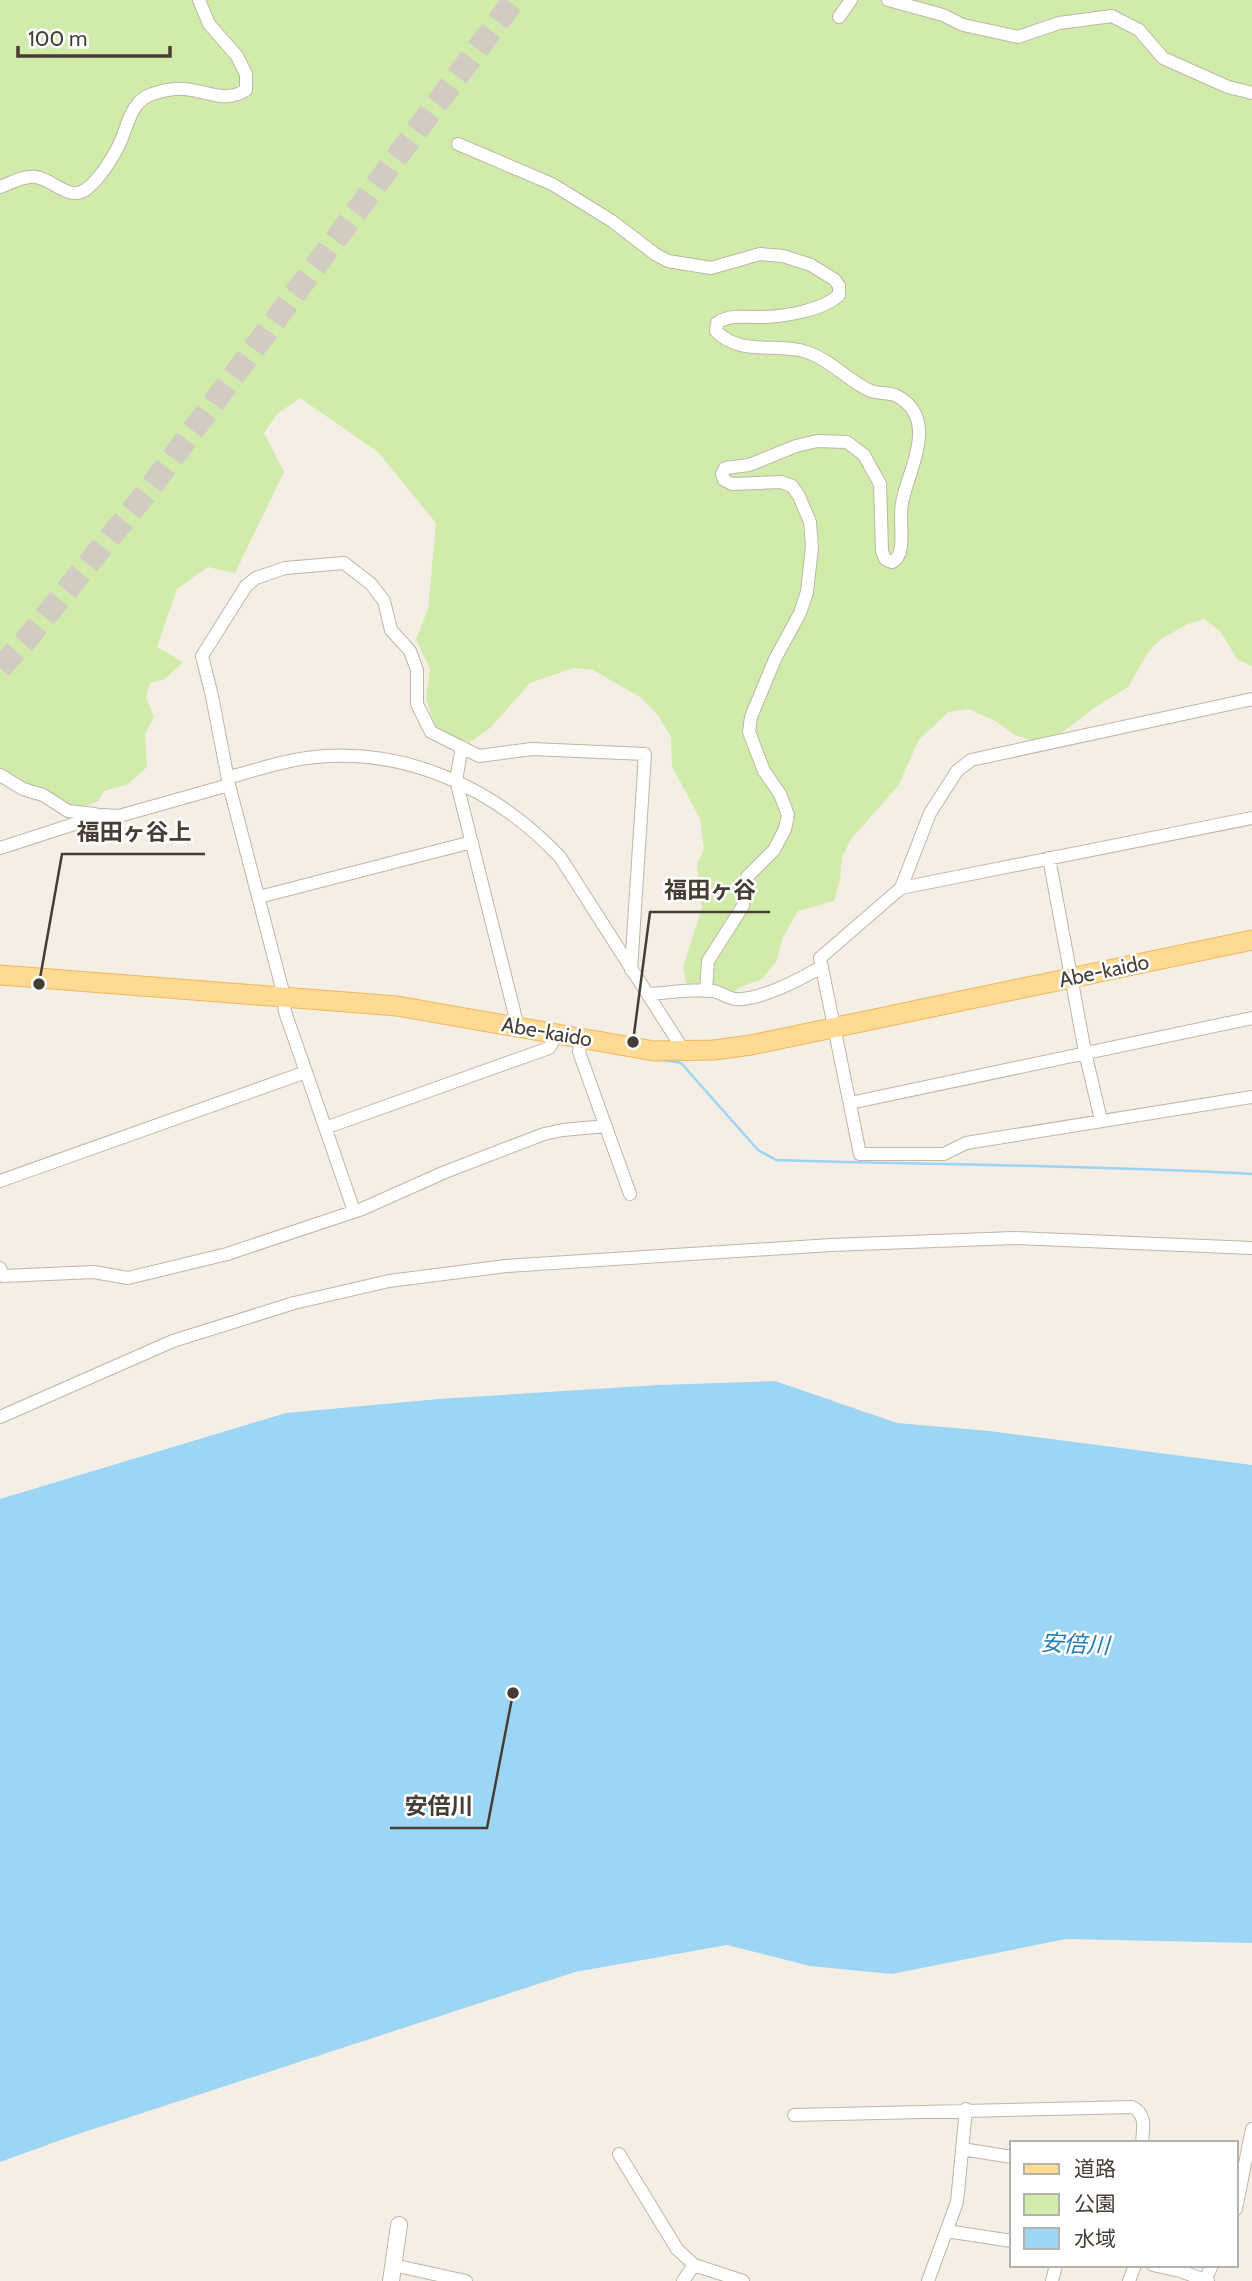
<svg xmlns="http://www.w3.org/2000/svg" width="1252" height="2281" viewBox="0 0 1252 2281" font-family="Cabin,'Noto Sans JP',sans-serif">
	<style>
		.green { fill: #d1ebaa }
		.water { fill: #9dd5f5 }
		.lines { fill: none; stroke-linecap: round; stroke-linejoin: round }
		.stream { stroke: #9dd5f5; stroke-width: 2.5 }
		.motorway-tunnel { stroke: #d1cbc2; stroke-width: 23; stroke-dasharray: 23 11; stroke-linecap: butt }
		.minor-casing { stroke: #c0b6a7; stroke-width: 14 }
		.tertiary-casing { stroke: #c0b6a7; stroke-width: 18 }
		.primary-casing { stroke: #ebb95b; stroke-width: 21 }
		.minor { stroke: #fff; stroke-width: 12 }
		.tertiary { stroke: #fff; stroke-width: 16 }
		.primary { stroke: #ffda92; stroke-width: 19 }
		.labels { text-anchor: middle; stroke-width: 5; stroke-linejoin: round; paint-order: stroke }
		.street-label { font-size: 21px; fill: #463e34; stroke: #fff }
		.water-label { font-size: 23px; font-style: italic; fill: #257cb1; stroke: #fff }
		.leader { fill: none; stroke: #463e34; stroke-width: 2.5 }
		.callout-dot { fill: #463e34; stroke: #fff; stroke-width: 2.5 }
		.callout-label { font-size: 23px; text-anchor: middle; font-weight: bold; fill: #463e34; stroke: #fff; stroke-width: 5; stroke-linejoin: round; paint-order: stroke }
	</style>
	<rect width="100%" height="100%" fill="#f4eee5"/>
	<path class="green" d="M0,0H1252V666L1237,659L1221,632L1204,619L1188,624L1162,638L1149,651L1128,687L1094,708L1059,735L1034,741L1015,735L997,722L969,709L948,712L919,740L898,786L851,839L842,857L840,880L834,901L798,911L783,937L776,962L762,979L740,987L729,995L701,998L687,987L683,968L702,907L697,865L704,849L700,819L672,766L671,737L658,715L640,697L593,670L573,668L530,683L490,728L466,745L436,728L426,699L430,669L416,639L428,609L436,523L378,452L300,398L277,414L264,433L284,472L235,573L208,567L177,589L157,647L183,662L165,679L150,683L146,697L154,717L145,734L147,767L128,784L104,791L98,801L77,809L45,789L25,784L0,768Z"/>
	<path class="water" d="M775,1381L897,1423L989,1431L1252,1465V1943L1066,1939L892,1974L810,1966L727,1945L575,1972L72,2136L0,2162V1499L286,1413L439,1399L659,1385Z"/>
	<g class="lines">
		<path class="stream" d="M663,1060L681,1063L758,1150L776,1160C935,1165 1094,1165 1252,1174"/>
		<path class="motorway-tunnel" d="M0,668L26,640L147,492L514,0"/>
		<g class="minor-casing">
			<path id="minor" d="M888,0L943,15L963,25L1018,37L1059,23L1112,16L1139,30L1163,58L1228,87L1252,93
				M839,17L851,0
				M458,144L552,184L612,221L655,254L668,261L711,268L760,254L783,256L811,265L835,280L839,286V295C823,310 787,316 765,317C748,318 731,313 717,323L716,331C741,357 778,342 807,352C831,360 848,381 871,391C879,394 889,392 897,396C940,419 908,470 902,503C898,521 908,555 892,562L885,559L882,551L880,484L864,455L847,442L817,441L796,446L749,465L725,468L722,474L724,480L732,484L781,482L792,486L799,496L810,522L812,547L807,592L800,613L775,659L751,717L749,732L764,771L780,794L788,815L785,829L774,850L747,877L743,906L708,961L706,991
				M0,187C11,183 24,175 36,177C52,179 69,201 85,190C98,181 111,160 118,147C128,128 129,102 152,94C162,91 173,88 183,89C205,90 225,104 246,90V74L237,56L209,24L199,0
				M1252,699L971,760L957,771L930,813L901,888L820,958L860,1154H944L966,1143L1252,1097
				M462,747L456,780L518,1027
				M0,775L23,789L43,795L68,811L95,814
				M229,777C254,771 281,761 307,758C403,745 495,788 560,857L684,1051
				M0,848L102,815L119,816L229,785
				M1049,858L1085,1052L1101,1120
				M901,888L1252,818
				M259,897L472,842
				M649,994C670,993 694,988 714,991C721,993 728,998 735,999C759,1001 801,979 821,967
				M581,1039L579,1052L630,1194
				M306,1072L354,1211
				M850,1103L1252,1018
				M325,1128L549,1048L558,1034
				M0,1181L306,1072L285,1012L284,996L229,785L212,696L202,656L246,586L256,578L285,568L344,563L371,584L384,601L391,630L410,651L417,670V704L431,732L479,756L532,749L645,754L631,970
				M0,1268L3,1276L94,1272L128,1278L227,1254L362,1209L445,1172L544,1134L563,1130L606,1126
				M0,1417L173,1341L294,1303L389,1281L506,1266L831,1245L1014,1238L1252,1248
				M794,2115L1132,2107C1147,2114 1143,2128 1142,2143
				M962,2149L1012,2157
				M619,2154L677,2249L694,2265L743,2281
				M1236,2209L1252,2129
				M946,2231L1012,2241
				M393,2265L466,2281
				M1153,2265L1180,2271L1208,2281
				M683,2281L694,2265
				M928,2281L957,2202L966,2109
				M1052,2281L1056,2265
				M1129,2281L1135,2265
				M1205,2281L1212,2265"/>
		</g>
		<g class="tertiary-casing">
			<path id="tertiary" d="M391,2281L399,2225"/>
		</g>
		<g class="primary-casing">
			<path id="primary" d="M0,975L397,1006L654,1051L714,1050L751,1045L1252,940"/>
		</g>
		<use href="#minor" class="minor"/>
		<use href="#tertiary" class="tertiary"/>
		<use href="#primary" class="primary"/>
	</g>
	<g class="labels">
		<g class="street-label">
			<text transform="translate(1104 971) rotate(-12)" y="7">Abe-kaido</text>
			<text transform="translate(547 1032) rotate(10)" y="7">Abe-kaido</text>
		</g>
		<g class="water-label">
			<text transform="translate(1075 1644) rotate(3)" y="8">安倍川</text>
		</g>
	</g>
	<path class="leader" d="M39 984L62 854H205M633 1042L650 912H770M513 1693L487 1828H390"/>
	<g class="callout-dot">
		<circle cx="39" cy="984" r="7"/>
		<circle cx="633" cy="1042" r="7"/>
		<circle cx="513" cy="1693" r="7"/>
	</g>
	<g class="callout-label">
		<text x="134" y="840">福田ヶ谷上</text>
		<text x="710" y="898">福田ヶ谷</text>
		<text x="439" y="1814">安倍川</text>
	</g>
	<rect x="1010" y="2141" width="228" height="126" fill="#ffffff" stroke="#b5b2ae" stroke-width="2"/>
	<rect x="1024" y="2164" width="35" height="10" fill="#ffda92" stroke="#b5b2ae" stroke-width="2"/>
	<text x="1074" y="2176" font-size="21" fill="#463e34">道路</text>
	<rect x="1024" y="2194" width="35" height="21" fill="#d1ebaa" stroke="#b5b2ae" stroke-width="2"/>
	<text x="1074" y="2211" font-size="21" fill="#463e34">公園</text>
	<rect x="1024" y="2228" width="35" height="21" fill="#9dd5f5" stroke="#b5b2ae" stroke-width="2"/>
	<text x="1074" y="2246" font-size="21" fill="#463e34">水域</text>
	<path d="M18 46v10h152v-10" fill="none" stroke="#463e34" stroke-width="3.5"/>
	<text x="28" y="46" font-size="21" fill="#463e34" stroke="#ffffff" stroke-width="5" paint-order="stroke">100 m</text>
</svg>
